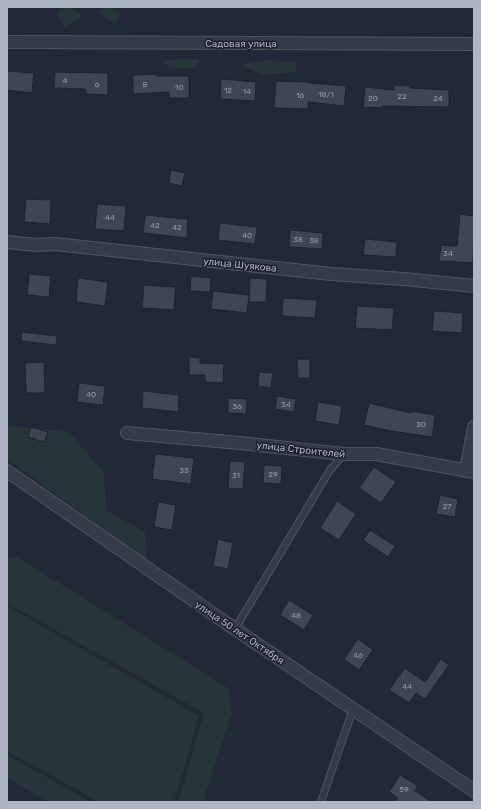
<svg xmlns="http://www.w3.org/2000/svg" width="481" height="809" viewBox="0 0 481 809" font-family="Rubik,sans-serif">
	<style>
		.green { fill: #253538 }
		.building { fill: #3e4656; stroke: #1c212d }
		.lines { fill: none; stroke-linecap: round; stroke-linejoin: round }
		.lane-casing { stroke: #4f5561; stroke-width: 8 }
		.street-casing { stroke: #4f5561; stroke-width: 14 }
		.lane { stroke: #353a47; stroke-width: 6 }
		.street { stroke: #353a47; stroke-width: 12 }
		.labels { text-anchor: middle; stroke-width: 3; stroke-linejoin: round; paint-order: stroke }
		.number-label { font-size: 8px; fill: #9399a8 }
		.street-label { font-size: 10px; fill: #afb5c3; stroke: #1a1f2b }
	</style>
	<rect width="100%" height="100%" fill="#222836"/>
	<path class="green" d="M61,7H71L83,16L65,27L57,14Z
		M105,7H112L120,13L115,24L98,12Z
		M186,58L200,60L194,68H171L162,61Z
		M268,60L298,62L295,72L263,75L241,65Z
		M7,418L9,426L69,432L104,473L106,510L145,532L147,561L7,459Z
		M7,557H17L228,688L232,712L203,802H178L204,713L7,603Z
		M7,606L199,716L174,802H99L7,751Z
		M7,755L91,802H49L7,778Z"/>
	<path class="building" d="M7,71L34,73L32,93L7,90Z
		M55,72L108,73V95L86,94V89L54,88Z
		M157,74V76H189V98H169V92L133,94V75Z
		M221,79L256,82L255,101L220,99Z
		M276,81L309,82V83L346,86L344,106L308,102V109L274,108Z
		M394,85L410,86V88L449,90V107L382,106V108L363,107L365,87L394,90Z
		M171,170L185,173L182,186L169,183Z
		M26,199L51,200L50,224L24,222Z
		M97,204L126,206L124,231L95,229Z
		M460,214L474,216L473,263L439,261L441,245L457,246Z
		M145,215L188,219L187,238L143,233Z
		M220,223L257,227L255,244L218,240Z
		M290,230L323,233L322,249L289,247Z
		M365,239L397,242L396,257L363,255Z
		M29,274L51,276L49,297L27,295Z
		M191,276L211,278L210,292L190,291Z
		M78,278L108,282L105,306L76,302Z
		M250,278L267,279L266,302H249Z
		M144,285L176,287L174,310L142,308Z
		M213,291L249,295L247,313L211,309Z
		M283,298L317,300L315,318L282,316Z
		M357,306L394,308L392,330L355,328Z
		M434,311L463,313L462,333L432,331Z
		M22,332L57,336L56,345L21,341Z
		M189,357L200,358V363L224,364L223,383L205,382V375H189Z
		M297,359H310V378H298Z
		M44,362L45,393H26L25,363Z
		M259,372L273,373L271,388L258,386Z
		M79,383L105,386L103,405L77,402Z
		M143,391L179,395L178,412L142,408Z
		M277,396L296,399L294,412L275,409Z
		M228,398L247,399L246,414L228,413Z
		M318,402L342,406L339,425L315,421Z
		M369,403L411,413V411L435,415L432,437L391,431L364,425Z
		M31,427L48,432L44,442L28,437Z
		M155,454L194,458L191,484L152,479Z
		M230,461L245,462L243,489L228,488Z
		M264,465L282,466L281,484L263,483Z
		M374,467L396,482L381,503L359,488Z
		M440,495L458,499L455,517L436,514Z
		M337,501L356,514L339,540L320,528Z
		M158,502L176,505L172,530L154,527Z
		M370,530L395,546L388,557L363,540Z
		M218,539L233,543L228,569L213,566Z
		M289,600L313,615L304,630L280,615Z
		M358,639L373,650L359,670L344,659Z
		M441,659L449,665L425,699L416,693L409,703L389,690L405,668L425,682Z
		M400,775L418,786L415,791L432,802H395L398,798L389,792Z"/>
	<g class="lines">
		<g class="lane-casing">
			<path id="lane" d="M235,629L330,470L344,454
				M321,802L353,709"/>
		</g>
		<g class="street-casing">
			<path id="street" d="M7,42L474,44
				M7,242L37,245L55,244L331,274L404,279L474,286
				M127,433L229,442L344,454H376L474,472
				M7,471L235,629L474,791
				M466,471L474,427"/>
		</g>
		<use href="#lane" class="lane"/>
		<use href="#street" class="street"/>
	</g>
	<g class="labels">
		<g class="number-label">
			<text x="65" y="83">4</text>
			<text x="97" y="87">6</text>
			<text x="145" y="87">8</text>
			<text x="179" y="90">10</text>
			<text x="228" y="93">12</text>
			<text x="247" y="94">14</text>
			<text x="326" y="97">18/1</text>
			<text x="300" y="98">16</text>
			<text x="402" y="99">22</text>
			<text x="373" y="101">20</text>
			<text x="438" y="101">24</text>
			<text x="110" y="220">44</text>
			<text x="155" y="228">42</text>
			<text x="177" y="230">42</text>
			<text x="247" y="238">40</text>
			<text x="298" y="242">38</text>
			<text x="314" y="243">38</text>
			<text x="448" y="256">34</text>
			<text x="91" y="397">40</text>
			<text x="286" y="407">34</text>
			<text x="237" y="409">36</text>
			<text x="421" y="427">30</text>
			<text x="184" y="473">33</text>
			<text x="273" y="477">29</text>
			<text x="236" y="478">31</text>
			<text x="447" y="509">27</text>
			<text x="296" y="618">48</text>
			<text x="358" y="658">46</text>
			<text x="407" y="689">44</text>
			<text x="404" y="792">59</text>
		</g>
		<g class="street-label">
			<text x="241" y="47">Садовая улица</text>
			<text transform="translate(240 264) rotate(6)" y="4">улица Шуякова</text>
			<text transform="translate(301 449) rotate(6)" y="4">улица Строителей</text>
			<text transform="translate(240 632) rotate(34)" y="4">улица 50 лет Октября</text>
		</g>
	</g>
	<rect width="481" height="809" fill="none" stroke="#afb5c3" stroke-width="16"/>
</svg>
